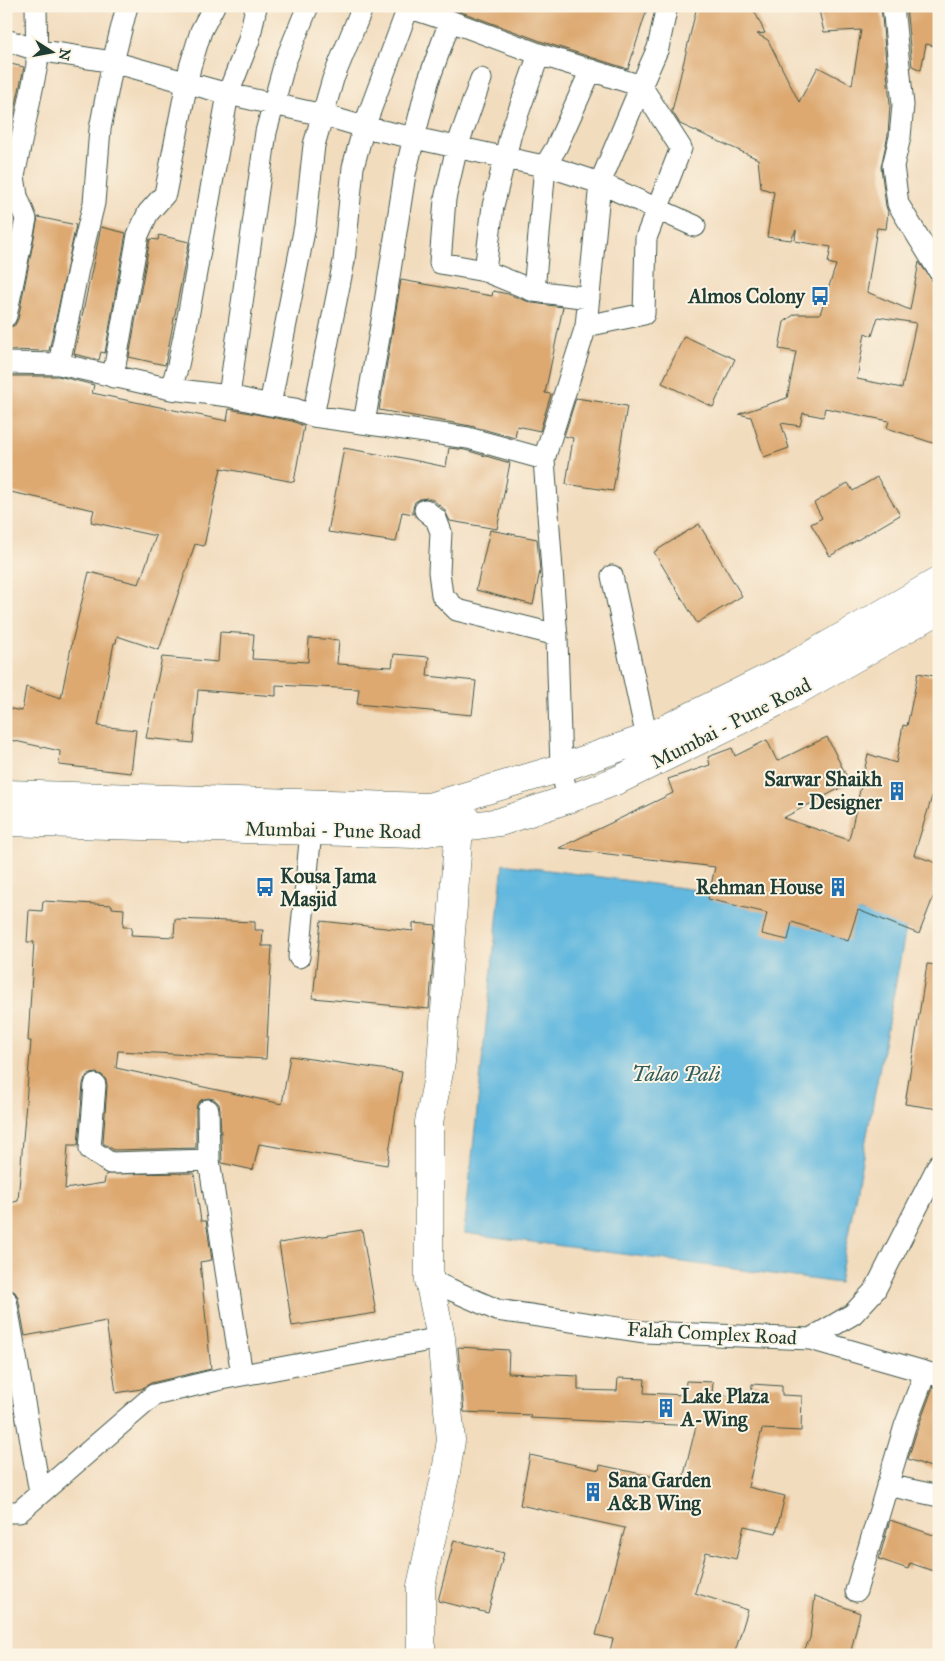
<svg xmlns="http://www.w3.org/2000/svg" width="945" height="1661" viewBox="0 0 945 1661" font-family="'IM FELL Great Primer',serif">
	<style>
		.water { fill: #62b8de; stroke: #407a89 }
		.building { fill: #dda971; fill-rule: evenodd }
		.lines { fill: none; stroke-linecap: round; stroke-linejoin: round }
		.street-casing { stroke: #3f5549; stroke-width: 23 }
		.secondary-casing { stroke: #3f5549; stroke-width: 29 }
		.street { stroke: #fff; stroke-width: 21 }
		.secondary { stroke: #fff; stroke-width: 28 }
		.labels { text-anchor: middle; stroke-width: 4; stroke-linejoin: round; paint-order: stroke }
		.poi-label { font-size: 20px; font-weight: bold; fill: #1f3d34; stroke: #fcf5e5; text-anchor: end }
		.street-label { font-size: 20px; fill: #1f3d34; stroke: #fcf5e5 }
		.water-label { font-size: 21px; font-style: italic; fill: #305c5e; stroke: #fcf5e5 }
	</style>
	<rect width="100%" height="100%" fill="#fcf5e5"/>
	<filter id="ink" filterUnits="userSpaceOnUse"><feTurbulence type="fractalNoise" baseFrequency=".02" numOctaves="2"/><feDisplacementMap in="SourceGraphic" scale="10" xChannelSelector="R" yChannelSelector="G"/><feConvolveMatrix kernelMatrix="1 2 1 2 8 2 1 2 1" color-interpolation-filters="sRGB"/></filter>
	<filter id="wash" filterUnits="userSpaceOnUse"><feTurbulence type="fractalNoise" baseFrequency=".0096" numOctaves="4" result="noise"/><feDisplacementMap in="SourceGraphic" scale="20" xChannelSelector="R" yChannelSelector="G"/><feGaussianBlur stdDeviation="1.12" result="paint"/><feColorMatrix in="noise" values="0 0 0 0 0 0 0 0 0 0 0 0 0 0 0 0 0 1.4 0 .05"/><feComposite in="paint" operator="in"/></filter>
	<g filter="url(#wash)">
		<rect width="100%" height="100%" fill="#f2dcbe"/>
		<path class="water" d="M503,864L908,918L839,1283L464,1233Z"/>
		<g id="blocks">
			<path class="building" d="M445,6H648L628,69L543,42Z
				M697,6H752L765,33L757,34L768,40L799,102L818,67L852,85L861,30L824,32L818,6H881L890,105L888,135L881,167L886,206L888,212L886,229L877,228L867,292L910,310L919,262L939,290V445L887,428L889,421L825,408L823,417L803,413L800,426L781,423L789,448L764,457L751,417L739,414L787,398L796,352L779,349L784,322L795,314H820L836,265L828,263L831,247L795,241L796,230L791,240L767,237L774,192L761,188L758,159L680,124L672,111ZM878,317L916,323L902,388L857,379L865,333L872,336Z
				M906,6H939V47L926,44L921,70L912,66Z
				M6,63L24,67L6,152Z
				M6,211H10L13,220L6,253Z
				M38,217L76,225L49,351L6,350L8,328L15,325L18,319Z
				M101,227L126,233L105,353L101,352L99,360L74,354Z
				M159,235L189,242L165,365L129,357L150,239L158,240Z
				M401,280L492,296L493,291L508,294L532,303L563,307L545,393L551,394L540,431L517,426L515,438L471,426L379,410Z
				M684,336L735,359L713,407L662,383Z
				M6,376H58L94,385L92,393L227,421L229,409L292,421L304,426L294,482L221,468L204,546L195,544L159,650L117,636L116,643H114L98,726L136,730L131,773L59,765L60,751L6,739V708L22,711L26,687L61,698L72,642L89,572L139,584L156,536L91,522L94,510L6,491Z
				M576,398L627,406L613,491L566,484L573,438L564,436Z
				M344,448L388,456L389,455L446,467L449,448L465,450L510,463L497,529L450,521L444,509L433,500L427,498L420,499L415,502L413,508V514L402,512L396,542L328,532Z
				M877,477L900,515L830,556L811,524L822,518L814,503L848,483L853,491Z
				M699,524L742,596L697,623L654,552Z
				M490,530L537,539L540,571L533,605L476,590Z
				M220,632L254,634L252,659L308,662L309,638L339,640L337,664L392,667L394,654L429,657L427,676L476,681L472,715L357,704L359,689L276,685V696L198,690L193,743L146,738L162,657L218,662Z
				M918,673L939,677V774L914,855L939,864V882L919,934L858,910L848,941L792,922L788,940L762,934L767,913L708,899L715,867L559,848L673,793L668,779L710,765L708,757L732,748L735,756L767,740L777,761L827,737L850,783L783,818L849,840L868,754L896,763L903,725L907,726Z
				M43,901L112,905V908L124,909L123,927H132L131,935L174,937L175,919L255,922V930H263L262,946H272L266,1059L118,1051L116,1068L282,1104L290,1056L402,1072L387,1165L259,1144L253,1170L222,1163L220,1109L219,1104L214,1099L208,1098L201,1100L197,1104L196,1110V1148L114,1150L103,1143L107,1086L106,1080L102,1075L96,1073L90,1074L85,1078L83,1084L78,1145H68L65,1189L104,1183L106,1174L194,1173L201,1221H206L212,1260L200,1262L211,1369L151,1383L141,1389L116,1393L106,1321L25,1336L18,1297L15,1292L8,1288L6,1279V1204L18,1201L31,1041H28L34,942H27L29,910L42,911Z
				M321,921L413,931V923L436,925L429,1009L313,998Z
				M927,964L939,965V1109L905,1104Z
				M362,1230L376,1313L292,1326L279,1243Z
				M458,1347L509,1350L508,1373L578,1376V1390L617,1391L618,1378L645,1379L644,1393L685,1395L686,1381L713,1382L712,1395L751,1397L752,1384L782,1386V1395L802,1396L801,1431L762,1429L748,1487L785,1496L776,1533L744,1526L736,1559L706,1552L695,1593L748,1610L734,1655H609L613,1639L596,1635L625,1528L520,1505L530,1455L599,1470L600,1465L682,1483L696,1426L530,1418L531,1415L464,1412Z
				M933,1387L939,1388V1470L908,1459L917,1430Z
				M890,1520L939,1537V1573L910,1563L908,1569L879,1559Z
				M454,1540L504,1553L488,1613L438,1601Z
				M815,1596L860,1613L850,1655H802L810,1638Z"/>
		</g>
	</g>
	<g filter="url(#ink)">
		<use href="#blocks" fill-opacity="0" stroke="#3f5549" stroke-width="1"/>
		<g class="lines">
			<g class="street-casing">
				<path id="street" d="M405,6L450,21L539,54L641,86L600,183L586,326
					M893,6L903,105L900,137L893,166L898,204L939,271
					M6,40L37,50L113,62L228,94L323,115L364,127L557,169L600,183L695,226
					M481,79L457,147L445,199L440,263L485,271L534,291L589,298
					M485,271L493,206L511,133L539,54
					M534,291L545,166L556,148L591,70
					M6,316L26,219L17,196L14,176L37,65L36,6
					M6,363L59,364L171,389L229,396L270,405L295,409L313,416L468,438L544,459L557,639L561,768L568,799
					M59,364L78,269L94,203L100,129L113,62L127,6
					M113,377L138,235L148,213L165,194L190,67L201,31L214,6
					M171,389L178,365L188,317L228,94L249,40L256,7
					M229,396L266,132L285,62L308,6
					M270,405L305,226L314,145L333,79L363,6
					M313,416L344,261L353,167L364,127L408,8
					M364,423L384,309L405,174L428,82L450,21
					M544,459L586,326L644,314L646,238L681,148L641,86L658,48L667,6
					M425,510L436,519L441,532L439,572L442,595L457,610L557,635
					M612,576L647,738
					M299,957L311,831
					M95,1085L90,1149L110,1163L209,1160
					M208,1110L209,1160L242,1375
					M429,1280L497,1310L645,1332L810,1339L853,1314L875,1290L939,1164
					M6,1300L40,1493
					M810,1339L939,1376
					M887,1485L939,1496
					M6,1512H19L154,1395L221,1379L441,1338
					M856,1591L905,1426L925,1373"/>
			</g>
			<g class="secondary-casing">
				<path id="secondary" d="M6,794L429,807L561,768L647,738L790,667L939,581
					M6,822L414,834L500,822L580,795L618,780L777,702L939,610
					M421,1655V1586L446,1472L451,1440L441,1338L429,1280V1122L441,1062L459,828L463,811"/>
			</g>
			<use href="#street" class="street"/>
			<use href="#secondary" class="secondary"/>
		</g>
	</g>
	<defs>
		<g id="bus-bare" transform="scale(1.5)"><path d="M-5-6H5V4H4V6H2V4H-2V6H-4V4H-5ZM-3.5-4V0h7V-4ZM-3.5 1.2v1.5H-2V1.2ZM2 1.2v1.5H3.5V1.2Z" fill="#1f6fb2" stroke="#fcf5e5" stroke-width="2.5" paint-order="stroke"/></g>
		<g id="building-bare" transform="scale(1.5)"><path d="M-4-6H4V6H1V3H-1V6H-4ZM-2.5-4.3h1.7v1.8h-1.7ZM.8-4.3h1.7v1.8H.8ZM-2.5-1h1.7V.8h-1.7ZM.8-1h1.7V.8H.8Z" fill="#1f6fb2" stroke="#fcf5e5" stroke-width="2.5" paint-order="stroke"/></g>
	</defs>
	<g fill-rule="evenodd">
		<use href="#bus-bare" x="820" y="296"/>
		<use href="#building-bare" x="897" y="791"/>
		<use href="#bus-bare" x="265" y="887"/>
		<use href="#building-bare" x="838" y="887"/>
		<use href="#building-bare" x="666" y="1408"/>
		<use href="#building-bare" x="593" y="1492"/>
	</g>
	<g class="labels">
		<g class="poi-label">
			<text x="805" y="303">Almos Colony</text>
			<text x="882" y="786">Sarwar Shaikh<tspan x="882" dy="23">- Designer</tspan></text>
			<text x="280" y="883" text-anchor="start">Kousa Jama<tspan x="280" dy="23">Masjid</tspan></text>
			<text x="823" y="894">Rehman House</text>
			<text x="681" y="1403" text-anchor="start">Lake Plaza<tspan x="681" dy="23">A-Wing</tspan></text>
			<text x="608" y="1487" text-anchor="start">Sana Garden<tspan x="608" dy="23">A&amp;B Wing</tspan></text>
		</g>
		<g class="street-label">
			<text transform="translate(731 723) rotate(-27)" y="7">Mumbai - Pune Road</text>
			<text transform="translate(333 830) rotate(1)" y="7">Mumbai - Pune Road</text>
			<text transform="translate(712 1333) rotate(3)" y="7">Falah Complex Road</text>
		</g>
		<g class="water-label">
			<text x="676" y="1081">Talao Pali</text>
		</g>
	</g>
	<rect width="945" height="1661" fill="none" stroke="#fcf5e5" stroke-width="25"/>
	<g transform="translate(52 52) rotate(101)" stroke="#fcf5e5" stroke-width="4" paint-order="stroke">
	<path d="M0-4L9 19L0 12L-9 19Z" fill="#1f3d34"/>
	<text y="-8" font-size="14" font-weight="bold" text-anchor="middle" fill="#1f3d34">N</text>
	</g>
</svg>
